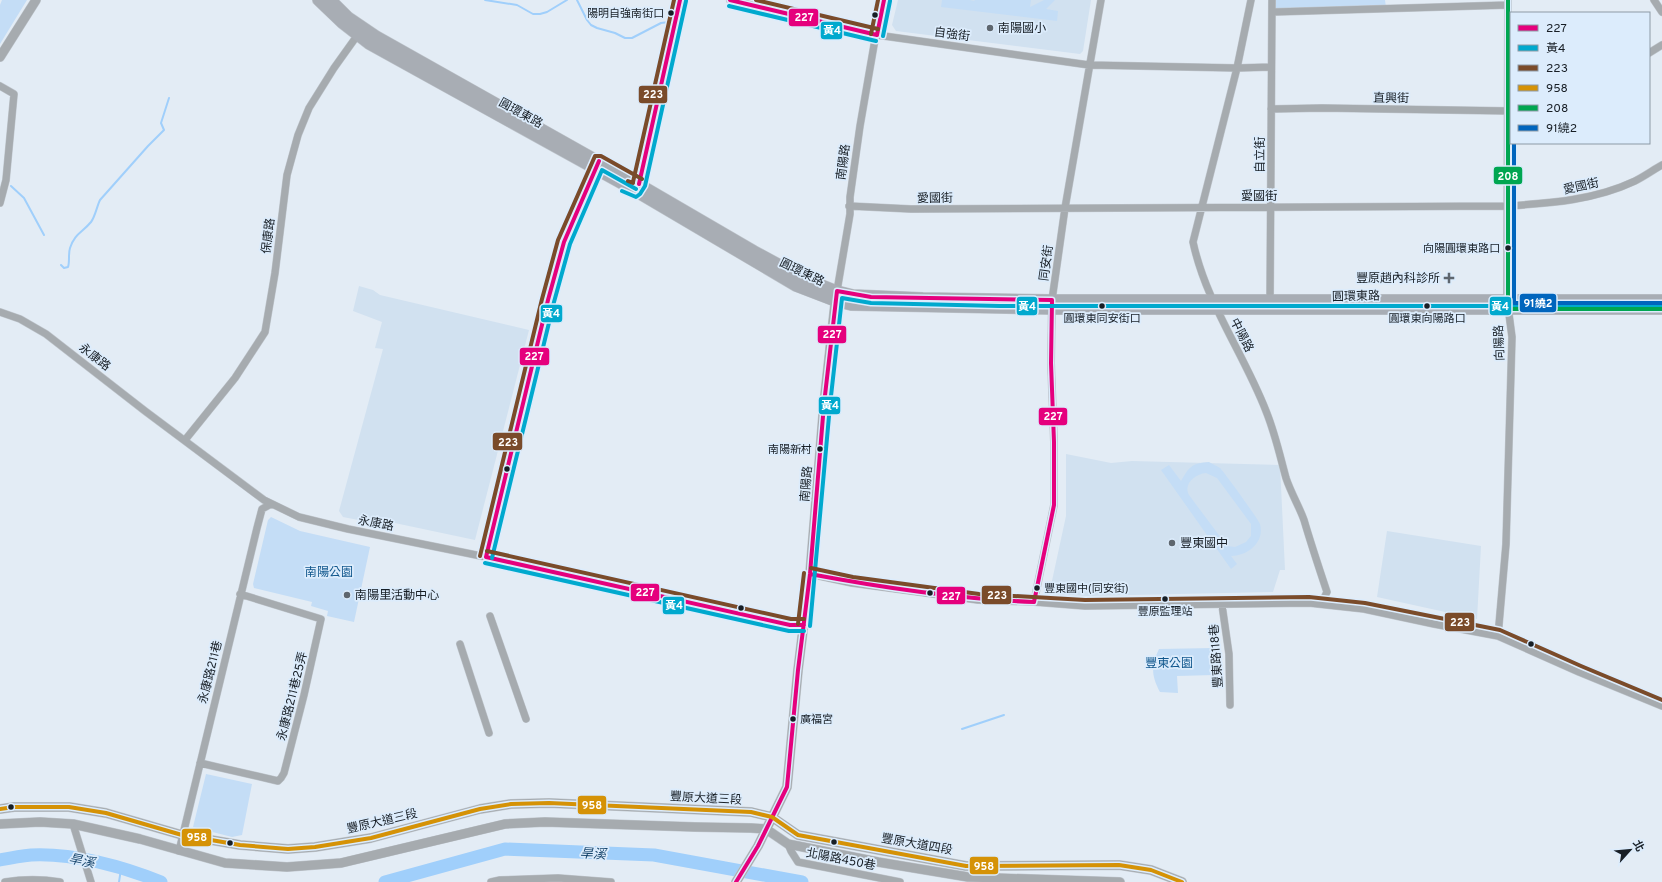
<svg xmlns="http://www.w3.org/2000/svg" width="1662" height="882" viewBox="0 0 1662 882" font-family="Overpass,'Noto Sans TC',sans-serif">
	<style>
		.built { fill: #d1e1f0 }
		.green { fill: #c4ddf6; fill-rule: evenodd }
		.lines { fill: none; stroke-linecap: round; stroke-linejoin: round }
		.stream { stroke: #a0cffb; stroke-width: 2 }
		.river { stroke: #a0cffb; stroke-width: 13 }
		.minor-casing { stroke: #c0c7ce; stroke-width: 8 }
		.tertiary-casing { stroke: #c0c7ce; stroke-width: 10 }
		.primary-casing { stroke: #c0c7ce; stroke-width: 12 }
		.minor { stroke: #a6abaf; stroke-width: 7 }
		.tertiary { stroke: #a6abaf; stroke-width: 9 }
		.primary { stroke: #a8adb4; stroke-width: 11 }
		.bus-1-casing { stroke: #dcecfc; stroke-width: 7 }
		.bus-2-casing { stroke: #dcecfc; stroke-width: 7 }
		.bus-3-casing { stroke: #dcecfc; stroke-width: 7 }
		.bus-4-casing { stroke: #dcecfc; stroke-width: 7 }
		.bus-5-casing { stroke: #dcecfc; stroke-width: 7 }
		.bus-6-casing { stroke: #dcecfc; stroke-width: 7 }
		.bus-1 { stroke: #e5007d; stroke-width: 4 }
		.bus-2 { stroke: #00a9ce; stroke-width: 4 }
		.bus-3 { stroke: #7a4b2a; stroke-width: 4 }
		.bus-4 { stroke: #d59206; stroke-width: 4 }
		.bus-5 { stroke: #00a651; stroke-width: 4 }
		.bus-6 { stroke: #0065bd; stroke-width: 4 }
		.bus-dot { fill: #171e25; stroke: #dcecfc; stroke-width: 1.5 }
		.poi-dot { fill: #5e666e; stroke: #dcecfc; stroke-width: 1.5 }
		.labels { text-anchor: middle; stroke-width: 3.5; stroke-linejoin: round; paint-order: stroke }
		.bus-label { font-size: 11px; fill: #171e25; stroke: #dcecfc; text-anchor: end }
		.poi-label { font-size: 12px; fill: #171e25; stroke: #dcecfc; text-anchor: start }
		.street-label { font-size: 12px; fill: #171e25; stroke: #dcecfc }
		.park-label { font-size: 12px; fill: #0f568c; stroke: #dcecfc }
		.water-label { font-size: 13px; font-style: italic; fill: #17456c; stroke: #dcecfc }
		.line-badge { stroke: #dcecfc; stroke-width: 1.5 }
		.badge-label { font-size: 11px; text-anchor: middle; font-weight: bold; fill: #fff }
	</style>
	<rect width="100%" height="100%" fill="#e3ecf5"/>
	<path class="built" d="M898,0H1091L1083,51L1080,54L896,31L892,25Z
		M359,286L373,290L380,295L529,330L475,540L390,522L389,526L343,517L339,511L383,349L375,348L382,322L353,311Z
		M1066,454L1111,463L1132,461L1280,465L1285,570H1280L1273,592L1087,596L1052,594L1050,590L1066,516Z
		M1387,531L1481,546L1477,619L1377,597Z"/>
	<path class="green" d="M2,0H27L0,44V5Z
		M942,0H970L974,1L975,0H1031L1030,7L1044,0H1055L1046,9L1058,11L1057,21L941,7Z
		M1276,0H1385L1386,7L1276,9Z
		M1209,462C1212,464 1217,466 1220,468C1225,473 1258,519 1260,524C1265,542 1248,556 1231,556L1237,564L1231,569L1161,470L1169,465L1181,481C1189,467 1192,463 1209,462ZM1206,473L1217,478L1251,524V536L1246,542L1235,547L1227,546L1189,495C1183,484 1195,474 1206,473Z
		M271,517L300,531L370,547L354,622L327,616L328,611L311,606L312,602L254,588L253,584L268,520Z
		M1213,648L1214,675L1177,676L1178,693L1160,692C1151,675 1151,666 1159,649Z
		M206,774L252,784L242,835L232,837L193,827Z"/>
	<g class="lines">
		<path class="stream" d="M485,0L517,5L533,14H540L547,12L567,0
			M577,0L587,20L591,25L597,28L615,33L625,38H632L661,23L669,22
			M11,186L24,198L44,235
			M61,265L64,268L68,267C70,261 68,254 70,248C75,233 82,233 91,222C95,217 97,206 100,200L148,146L164,130L161,123L169,98
			M962,729L1004,715
			M119,882L121,869"/>
		<path class="river" d="M0,860C10,858 21,856 31,855C73,853 122,866 161,882
			M385,882L505,849L654,855L802,882"/>
		<g class="minor-casing">
			<path id="minor" d="M730,0L877,35L1089,65L1237,68L1271,67
				M1251,0L1237,68L1193,242C1206,303 1244,354 1266,411C1275,433 1280,456 1286,478C1291,493 1299,506 1304,520C1311,544 1319,568 1327,592L1321,604
				M1654,0L1662,12
				M1273,12L1508,5
				M1649,53L1662,45
				M0,86L14,94L6,180L0,203
				M1271,109L1322,108L1511,111
				M639,184L680,0
				M849,206L911,209L1508,206C1552,203 1595,200 1635,181C1645,176 1653,170 1662,165
				M837,291L850,214V197L860,126L878,22L884,0
				M1270,304L1272,0
				M0,312L20,319L46,334L145,411L264,500L299,517L348,529L486,557L790,625H804
				M185,440L235,378L265,332L275,273L287,175L298,135L309,108L334,68L359,33
				M486,557L548,300L564,242L596,167
				M810,574L852,583L978,600L1034,602L1085,606L1309,603L1364,609L1434,624L1498,636L1579,672L1662,706
				M1034,602L1054,505V442L1051,363L1052,300L1065,208L1101,0
				M1222,605L1229,654L1230,705
				M490,616L526,719
				M1498,636L1506,544L1512,337L1507,299L1508,0
				M460,644L489,733
				M200,763L278,781L281,778L284,773L304,695L321,619L240,594
				M73,824L91,882
				M788,844L791,851L798,862L900,882
				M179,851L257,528L262,509L271,504
				M5,882C23,879 42,879 60,882
				M491,882L500,880L558,878L611,882"/>
		</g>
		<g class="tertiary-casing">
			<path id="tertiary" d="M0,57L36,0
				M0,809L14,807H69L106,813L182,835L240,845L288,849L315,847L371,838L480,809L511,804L549,803L751,812L772,817L798,835L966,866L1119,865L1151,870L1182,882
				M0,824L40,822L73,824L140,839L225,863L287,867L341,863L505,824L545,822L695,827L751,828L766,829L788,844L878,862L968,877L1120,882
				M736,882L758,846L787,787L798,670L810,574L824,404L836,295"/>
		</g>
		<g class="primary-casing">
			<path id="primary" d="M318,0L342,23L369,44L635,191L796,286L835,301L851,305L1052,309H1662
				M331,0L348,17L376,36L639,184L754,251L804,278L837,291L853,295L923,298L1052,300H1662"/>
		</g>
		<use href="#minor" class="minor"/>
		<use href="#tertiary" class="tertiary"/>
		<use href="#primary" class="primary"/>
		<g class="bus-1-casing">
			<path id="bus-1" d="M730,0L877,35
				M877,35L884,0
				M639,184L680,0
				M486,557L548,300L564,242L599,161
				M486,557L790,625H804
				M810,574C884,588 958,599 1034,602
				M736,882L758,846L787,787L798,670L810,574L824,404L837,291L871,297L1052,300L1051,363L1054,442V505L1034,602"/>
		</g>
		<g class="bus-2-casing">
			<path id="bus-2" d="M729,6L876,41
				M883,36L890,1
				M622,191L636,197L640,194L645,186L686,1
				M492,558L554,302L570,244L602,170L636,189
				M485,563L789,631H804
				M810,626L830,405L842,298L871,303L1000,306H1662"/>
		</g>
		<g class="bus-3-casing">
			<path id="bus-3" d="M756,0L878,29
				M871,34L878,0
				M628,181L633,183V182L674,0
				M487,551L791,619H804
				M480,556L542,299L558,240L595,156H601L642,179
				M811,568L853,577L979,594L1085,600L1309,597L1365,603L1500,630L1581,666L1662,700
				M798,624L804,573"/>
		</g>
		<g class="bus-4-casing">
			<path id="bus-4" d="M0,809L14,807H69L106,813L182,835L240,845L288,849L315,847L371,838L480,809L511,804L549,803L751,812L772,817L798,835L966,866L1119,865L1151,870L1182,882"/>
		</g>
		<g class="bus-5-casing">
			<path id="bus-5" d="M1508,0V309H1662"/>
		</g>
		<g class="bus-6-casing">
			<path id="bus-6" d="M1514,143V303H1662"/>
		</g>
		<use href="#bus-1" class="bus-1"/>
		<use href="#bus-2" class="bus-2"/>
		<use href="#bus-3" class="bus-3"/>
		<use href="#bus-4" class="bus-4"/>
		<use href="#bus-5" class="bus-5"/>
		<use href="#bus-6" class="bus-6"/>
	</g>
	<g class="bus-dot">
		<circle cx="671" cy="13" r="3.5"/>
		<circle cx="875" cy="15" r="3.5"/>
		<circle cx="1508" cy="248" r="3.5"/>
		<circle cx="1102" cy="306" r="3.5"/>
		<circle cx="1427" cy="306" r="3.5"/>
		<circle cx="820" cy="449" r="3.5"/>
		<circle cx="507" cy="469" r="3.5"/>
		<circle cx="1037" cy="588" r="3.5"/>
		<circle cx="930" cy="593" r="3.5"/>
		<circle cx="1165" cy="599" r="3.5"/>
		<circle cx="741" cy="608" r="3.5"/>
		<circle cx="1531" cy="644" r="3.5"/>
		<circle cx="793" cy="719" r="3.5"/>
		<circle cx="11" cy="807" r="3.5"/>
		<circle cx="834" cy="842" r="3.5"/>
		<circle cx="230" cy="843" r="3.5"/>
	</g>
	<g class="poi-dot">
		<circle cx="990" cy="28" r="4"/>
		<path d="M1447 272h4v4h4v4h-4v4h-4v-4h-4v-4h4z"/>
		<circle cx="1172" cy="543" r="4"/>
		<circle cx="347" cy="595" r="4"/>
	</g>
	<g class="labels">
		<g class="bus-label">
			<text x="664" y="17">陽明自強南街口</text>
			<text x="1500" y="252">向陽圓環東路口</text>
			<text x="1102" y="322" text-anchor="middle">圓環東同安街口</text>
			<text x="1427" y="322" text-anchor="middle">圓環東向陽路口</text>
			<text x="812" y="453">南陽新村</text>
			<text x="1044" y="592" text-anchor="start">豐東國中(同安街)</text>
			<text x="1165" y="615" text-anchor="middle">豐原監理站</text>
			<text x="800" y="723" text-anchor="start">廣福宮</text>
		</g>
		<g class="poi-label">
			<text x="998" y="32">南陽國小</text>
			<text x="1440" y="282" text-anchor="end">豐原趙內科診所</text>
			<text x="1180" y="547">豐東國中</text>
			<text x="355" y="599">南陽里活動中心</text>
		</g>
		<g class="street-label">
			<text transform="translate(952 34) rotate(8)" y="4">自強街</text>
			<text transform="translate(1391 98) rotate(1)" y="4">直興街</text>
			<text transform="translate(521 113) rotate(29)" y="4">圓環東路</text>
			<text transform="translate(1260 155) rotate(-90)" y="4">自立街</text>
			<text transform="translate(843 162) rotate(-82)" y="4">南陽路</text>
			<text transform="translate(1581 186) rotate(-12)" y="4">愛國街</text>
			<text x="1259" y="200">愛國街</text>
			<text transform="translate(935 198) rotate(-1)" y="4">愛國街</text>
			<text transform="translate(268 236) rotate(-83)" y="4">保康路</text>
			<text transform="translate(1046 263) rotate(-82)" y="4">同安街</text>
			<text transform="translate(802 272) rotate(26)" y="4">圓環東路</text>
			<text transform="translate(1356 296) rotate(-1)" y="4">圓環東路</text>
			<text transform="translate(1242 335) rotate(63)" y="4">中陽路</text>
			<text transform="translate(1499 343) rotate(-92)" y="4">向陽路</text>
			<text transform="translate(95 357) rotate(38)" y="4">永康路</text>
			<text transform="translate(806 484) rotate(-85)" y="4">南陽路</text>
			<text transform="translate(376 523) rotate(11)" y="4">永康路</text>
			<text transform="translate(1216 656) rotate(-94)" y="4">豐東路118巷</text>
			<text transform="translate(210 672) rotate(-76)" y="4">永康路211巷</text>
			<text transform="translate(292 696) rotate(-76)" y="4">永康路211巷25弄</text>
			<text transform="translate(706 798) rotate(3)" y="4">豐原大道三段</text>
			<text transform="translate(382 821) rotate(-13)" y="4">豐原大道三段</text>
			<text transform="translate(917 844) rotate(10)" y="4">豐原大道四段</text>
			<text transform="translate(841 859) rotate(11)" y="4">北陽路450巷</text>
		</g>
		<g class="park-label">
			<text x="329" y="576">南陽公園</text>
			<text x="1169" y="667">豐東公園</text>
		</g>
		<g class="water-label">
			<text transform="translate(593 853) rotate(3)" y="5">旱溪</text>
			<text transform="translate(82 860) rotate(11)" y="5">旱溪</text>
		</g>
	</g>
	<g class="line-badge">
		<rect x="788" y="8" width="31" height="19" rx="4" fill="#e5007d"/>
		<rect x="820" y="21" width="23" height="19" rx="4" fill="#00a9ce"/>
		<rect x="638" y="85" width="30" height="19" rx="4" fill="#7a4b2a"/>
		<rect x="1493" y="166" width="30" height="19" rx="4" fill="#00a651"/>
		<rect x="1519" y="293" width="38" height="20" rx="4" fill="#0065bd"/>
		<rect x="1016" y="296" width="22" height="20" rx="4" fill="#00a9ce"/>
		<rect x="1489" y="296" width="23" height="20" rx="4" fill="#00a9ce"/>
		<rect x="540" y="304" width="23" height="19" rx="4" fill="#00a9ce"/>
		<rect x="817" y="325" width="30" height="19" rx="4" fill="#e5007d"/>
		<rect x="519" y="347" width="31" height="19" rx="4" fill="#e5007d"/>
		<rect x="818" y="396" width="23" height="19" rx="4" fill="#00a9ce"/>
		<rect x="1038" y="407" width="30" height="19" rx="4" fill="#e5007d"/>
		<rect x="492" y="432" width="31" height="19" rx="4" fill="#7a4b2a"/>
		<rect x="630" y="583" width="30" height="19" rx="4" fill="#e5007d"/>
		<rect x="981" y="585" width="31" height="20" rx="4" fill="#7a4b2a"/>
		<rect x="936" y="586" width="30" height="19" rx="4" fill="#e5007d"/>
		<rect x="662" y="596" width="23" height="19" rx="4" fill="#00a9ce"/>
		<rect x="1444" y="612" width="31" height="20" rx="4" fill="#7a4b2a"/>
		<rect x="577" y="795" width="30" height="20" rx="4" fill="#d59206"/>
		<rect x="181" y="828" width="31" height="19" rx="4" fill="#d59206"/>
		<rect x="969" y="856" width="30" height="19" rx="4" fill="#d59206"/>
	</g>
	<g class="badge-label">
		<text x="804" y="21">227</text>
		<text x="832" y="34">黃4</text>
		<text x="653" y="98">223</text>
		<text x="1508" y="180">208</text>
		<text x="1538" y="307">91繞2</text>
		<text x="1027" y="310">黃4</text>
		<text x="1500" y="310">黃4</text>
		<text x="551" y="317">黃4</text>
		<text x="832" y="338">227</text>
		<text x="534" y="360">227</text>
		<text x="830" y="409">黃4</text>
		<text x="1053" y="420">227</text>
		<text x="508" y="446">223</text>
		<text x="645" y="596">227</text>
		<text x="997" y="599">223</text>
		<text x="951" y="600">227</text>
		<text x="674" y="609">黃4</text>
		<text x="1460" y="626">223</text>
		<text x="592" y="809">958</text>
		<text x="197" y="841">958</text>
		<text x="984" y="870">958</text>
	</g>
	<rect x="1510" y="12" width="140" height="132" fill="#dcecfc" stroke="#8d9aa6"/>
	<rect x="1518" y="25" width="20" height="6" fill="#e5007d" stroke="#8d9aa6"/>
	<text x="1546" y="32" font-size="12" fill="#171e25">227</text>
	<rect x="1518" y="45" width="20" height="6" fill="#00a9ce" stroke="#8d9aa6"/>
	<text x="1546" y="52" font-size="12" fill="#171e25">黃4</text>
	<rect x="1518" y="65" width="20" height="6" fill="#7a4b2a" stroke="#8d9aa6"/>
	<text x="1546" y="72" font-size="12" fill="#171e25">223</text>
	<rect x="1518" y="85" width="20" height="6" fill="#d59206" stroke="#8d9aa6"/>
	<text x="1546" y="92" font-size="12" fill="#171e25">958</text>
	<rect x="1518" y="105" width="20" height="6" fill="#00a651" stroke="#8d9aa6"/>
	<text x="1546" y="112" font-size="12" fill="#171e25">208</text>
	<rect x="1518" y="125" width="20" height="6" fill="#0065bd" stroke="#8d9aa6"/>
	<text x="1546" y="132" font-size="12" fill="#171e25">91繞2</text>
	<g transform="translate(1630 850) rotate(63)" stroke="#dcecfc" stroke-width="3" paint-order="stroke">
	<path d="M0-3L7 15L0 10L-7 15Z" fill="#171e25"/>
	<text y="-6" font-size="11" font-weight="bold" text-anchor="middle" fill="#171e25">北</text>
	</g>
</svg>
